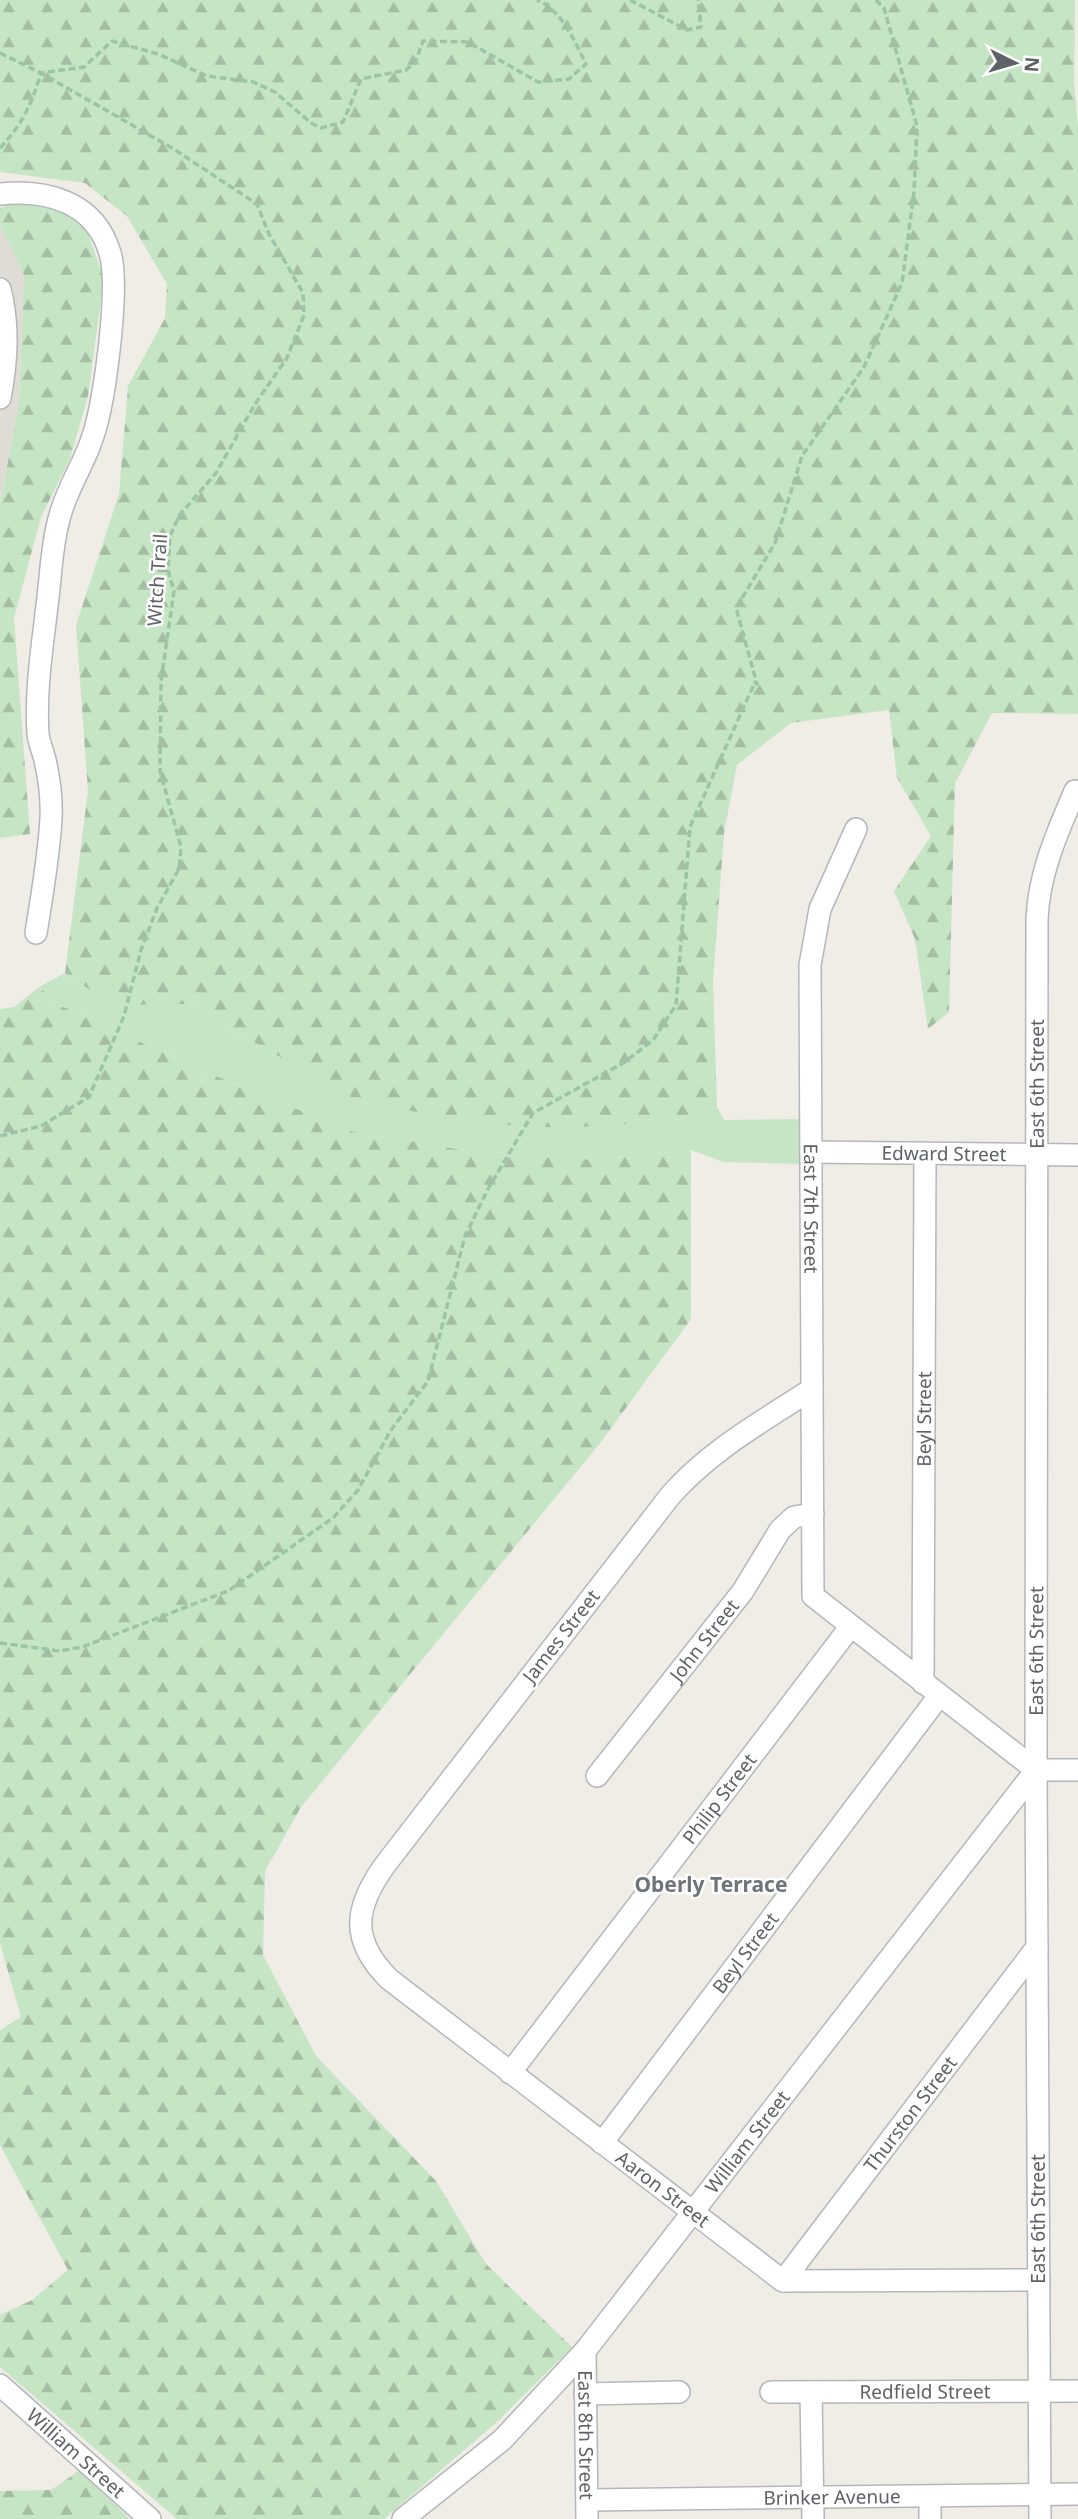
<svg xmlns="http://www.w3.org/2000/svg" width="1078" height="2519" viewBox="0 0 1078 2519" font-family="'Noto Sans',sans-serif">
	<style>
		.education { fill: #dfdcd5 }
		.green { fill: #c6e5c4 }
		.forest { fill: url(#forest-firs) }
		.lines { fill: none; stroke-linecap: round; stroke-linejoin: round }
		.minor-casing { stroke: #b4b7ba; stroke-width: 24 }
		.path { stroke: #9cc4a7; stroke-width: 3.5; stroke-dasharray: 7 3.5; stroke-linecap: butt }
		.minor { stroke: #fff; stroke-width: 21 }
		.labels { text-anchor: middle; stroke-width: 5; stroke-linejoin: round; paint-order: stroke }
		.street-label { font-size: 19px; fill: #5e6266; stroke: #fff }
		.neighbourhood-label { font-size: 21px; font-weight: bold; fill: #6f7478; stroke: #fff }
	</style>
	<defs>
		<pattern id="forest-firs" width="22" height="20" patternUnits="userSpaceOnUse" patternTransform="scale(1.75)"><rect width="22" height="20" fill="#c6e5c4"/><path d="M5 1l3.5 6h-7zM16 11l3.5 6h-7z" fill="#a4bda3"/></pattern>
	</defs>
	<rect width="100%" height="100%" fill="#efede6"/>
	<path class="education" d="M0,225L24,275L19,403L0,504Z"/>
	<path class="green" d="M65,973L113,1004H187L265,1048L673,1121L717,1107L724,1120L802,1119L800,1164L723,1162L691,1150L595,1160L456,1149L351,1131L206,1072L61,1006L39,987Z"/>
	<path class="forest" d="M0,0H1075L1074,82L1078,126V714L992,713L955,783L949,1012L928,1029L915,939L894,891L931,836L897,778L889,710L791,723L737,765L724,833L713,981L717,1107L673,1121L563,1128L460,1122L351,1097L187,1004L113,1005L65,973L88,791L76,625L119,494L128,386L165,318L167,284L127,216L85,183L0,172Z
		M49,201L87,231L104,278L88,396L70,459L41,517L14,618L30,834L0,838V504L19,403L24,275L0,225V208L11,204Z
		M39,987L61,1006L206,1072L351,1131L456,1149L595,1160L691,1150V1319L601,1442L301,1807L265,1871L263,1955L316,2056L436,2181L486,2264L572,2347L497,2422L384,2519H177L0,2367V2315L32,2300L68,2270L0,2145V2030L21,2017L0,1943V1009L14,1007Z
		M80,2470L130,2519H0V2491L51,2490Z"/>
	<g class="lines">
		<g class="minor-casing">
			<g id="minor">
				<path d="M0,194C47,189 95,202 110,253C120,286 105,401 93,436C84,465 66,489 59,519C52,544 51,572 48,597C43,643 35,688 38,734C39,743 43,751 45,760C49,778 52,799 51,818C49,856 42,895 36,933"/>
				<path d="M0,289C9,324 7,362 0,398"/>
				<path id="s1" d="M856,829L820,909L810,965L813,1596L1036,1770"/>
				<path id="s2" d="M811,1152L1078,1155"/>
				<path id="s3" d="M812,1389C763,1421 709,1451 670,1496L385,1865C354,1908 350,1940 389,1979L783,2281L1039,2280"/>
				<path id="s4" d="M923,1683L925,1153"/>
				<path d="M1036,1770H1078"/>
				<path id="s5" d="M597,1776L743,1591L780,1530L794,1517L813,1514"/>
				<path id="s6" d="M510,2073L851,1626"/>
				<path id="s7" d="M602,2143L939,1696"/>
				<path id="s8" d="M783,2281L1037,1947"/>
				<path id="s9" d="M585,2351L587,2519"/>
				<path id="s10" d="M0,2385L150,2519"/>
				<path id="s11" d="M771,2392L1078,2391"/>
				<path d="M811,2392L813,2519"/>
				<path d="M585,2394L679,2392"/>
				<path d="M930,2496V2519"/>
				<path id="s12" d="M587,2500L1078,2494"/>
				<path id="s13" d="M403,2519L502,2440L585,2351L1036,1770"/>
				<path id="s14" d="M1040,2519L1036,1770L1037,919C1039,873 1057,833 1075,791"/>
			</g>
		</g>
		<path class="path" d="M630,0L687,30L701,27L698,0
			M0,53L41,73L84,67L112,41L158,54L207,76L253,82L275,92L311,123L321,128L343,122L361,79L406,70L415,63L423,41L468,42L538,82L569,79L586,64C575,42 561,9 537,0
			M0,148C22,125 32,103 41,73L172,148L257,204L269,234L303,293L304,315L287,358L255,404L216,473L179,516L170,536L168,570L174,591L161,681L160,771L181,847L179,869L157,908L141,950L124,1016L89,1097L41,1126L0,1136
			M0,1643L60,1651L82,1647L228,1591L333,1518L358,1490L391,1430L428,1381L465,1236L488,1189L533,1113L625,1062L653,1040L676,1005L690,827L755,682L757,684L736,608L775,543L802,456L864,367L902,283L914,192L917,126L884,8L876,0"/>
		<use href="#minor" class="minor"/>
	</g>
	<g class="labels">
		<g class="street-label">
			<text transform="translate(157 580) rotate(-86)" y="7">Witch Trail</text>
			<text dy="7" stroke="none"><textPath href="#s14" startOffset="1435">East 6th Street</textPath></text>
			<text dy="7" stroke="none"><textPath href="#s2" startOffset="133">Edward Street</textPath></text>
			<text dy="7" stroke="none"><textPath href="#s1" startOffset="388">East 7th Street</textPath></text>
			<text dy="7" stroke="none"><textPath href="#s4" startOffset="264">Beyl Street</textPath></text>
			<text transform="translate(561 1636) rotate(-52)" y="7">James Street</text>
			<text dy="7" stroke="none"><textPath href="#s5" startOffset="173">John Street</textPath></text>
			<text dy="7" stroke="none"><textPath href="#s14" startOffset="868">East 6th Street</textPath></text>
			<text dy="7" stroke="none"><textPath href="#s6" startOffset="345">Philip Street</textPath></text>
			<text dy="7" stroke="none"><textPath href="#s7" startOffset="238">Beyl Street</textPath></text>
			<text dy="7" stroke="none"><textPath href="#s8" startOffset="210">Thurston Street</textPath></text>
			<text dy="7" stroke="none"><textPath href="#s13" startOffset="513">William Street</textPath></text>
			<text dy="7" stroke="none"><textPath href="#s3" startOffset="1118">Aaron Street</textPath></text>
			<text transform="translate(1038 2219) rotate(-90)" y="7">East 6th Street</text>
			<text dy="7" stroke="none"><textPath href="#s11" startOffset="154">Redfield Street</textPath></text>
			<text dy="7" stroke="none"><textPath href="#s9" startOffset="84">East 8th Street</textPath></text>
			<text dy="7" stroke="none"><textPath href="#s10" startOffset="102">William Street</textPath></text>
			<text dy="7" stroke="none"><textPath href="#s12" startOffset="245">Brinker Avenue</textPath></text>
		</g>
		<g class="neighbourhood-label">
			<text x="711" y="1892">Oberly Terrace</text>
		</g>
	</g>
	<g transform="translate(1015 63) rotate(95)" stroke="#ffffff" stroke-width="5" paint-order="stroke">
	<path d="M0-5L12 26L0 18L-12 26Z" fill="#5e6266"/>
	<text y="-10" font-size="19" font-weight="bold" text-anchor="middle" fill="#5e6266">N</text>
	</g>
</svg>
